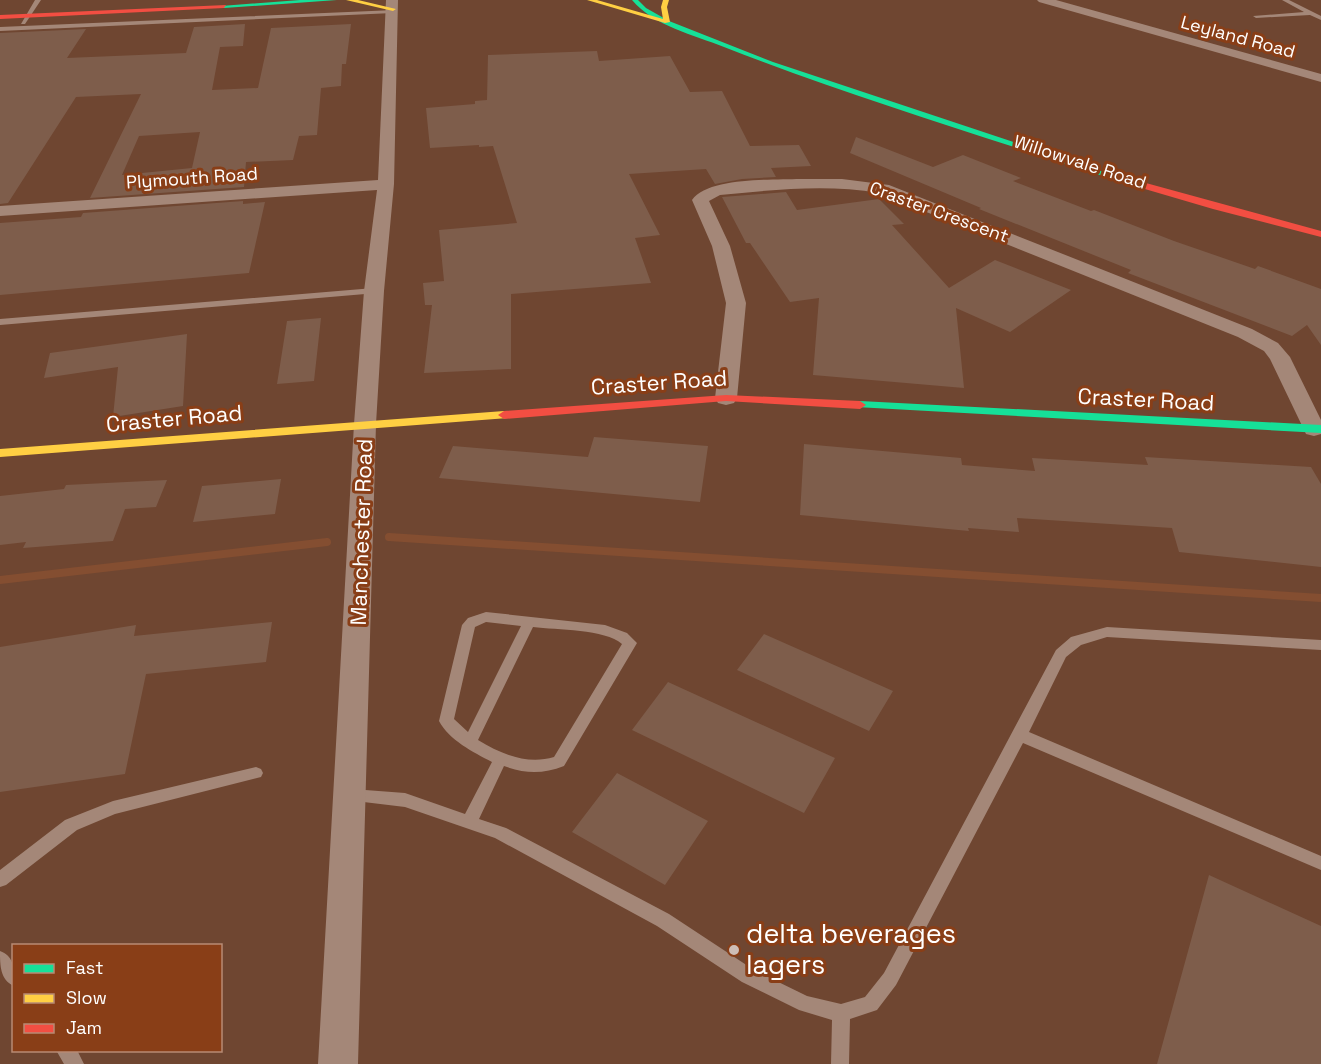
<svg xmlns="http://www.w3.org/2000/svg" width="1321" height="1064" viewBox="0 0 1321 1064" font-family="'Space Grotesk',sans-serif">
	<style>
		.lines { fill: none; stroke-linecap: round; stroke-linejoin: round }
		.stream { stroke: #844e31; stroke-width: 8 }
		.building { fill: #7e5d4b; fill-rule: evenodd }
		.lane { fill: #a48778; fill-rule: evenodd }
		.street { fill: #a48778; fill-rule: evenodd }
		.fast { fill: #16e098; fill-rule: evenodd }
		.slow { fill: #ffcf43; fill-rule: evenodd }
		.jam { fill: #f24e42; fill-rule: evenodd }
		.poi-dot { fill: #cdbeb7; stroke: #893e17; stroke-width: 2 }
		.labels { text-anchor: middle; stroke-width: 6; stroke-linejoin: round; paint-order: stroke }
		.far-street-label { font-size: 18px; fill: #fff; stroke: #893e17 }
		.street-label { font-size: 22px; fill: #fff; stroke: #893e17 }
		.near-poi-label { font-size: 27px; fill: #fff; stroke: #893e17; text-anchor: start }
	</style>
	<rect width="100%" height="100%" fill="#6f4631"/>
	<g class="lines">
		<path class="stream" d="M389,537L1321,598
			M0,580L327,542"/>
	</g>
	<path class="building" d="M245,24L243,46L220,47L212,90L258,88L271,28L351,24L346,64H342L341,86L321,88L317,135L299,136L293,160L246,162L244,187L90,198L141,94L76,97L8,203L0,204V33L86,29L67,58L186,53L194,27ZM200,132L192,168L122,175L139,136Z
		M597,51L599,61L670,56L690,92L722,91L750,146L799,145L811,166L771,168L776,177L742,179L715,184L706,169L629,174L660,235L635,238L651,283L511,294V369L424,373L432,305H425L423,283L444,281L439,230L517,223L493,146L479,147V145L430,148L426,108L475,104V101L487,100L488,55Z
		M856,137L933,167L963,155L1021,178L1013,181L1091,211L1094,210L1174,241L1255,269L1258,266L1321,289V345L1307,325L1292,336L1128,273L1131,270L979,209L981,208L850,153Z
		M786,192L797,210L879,199L904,224L892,225L949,288L995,260L1071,290L1010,332L956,308L964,388L813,375L819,298L790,302L750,243H746L722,197Z
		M243,201V204L265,202L249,273L0,295V223L81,217L83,213Z
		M321,318L314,381L277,384L287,321Z
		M187,334L183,406L113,417L118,367L44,378L50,353Z
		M594,437L708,446L700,502L439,478L453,446L588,457Z
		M804,444L961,458L962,465L1035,471L1032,458L1148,465L1145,457L1311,467L1321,484V567L1179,552L1172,528L1017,518L1019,532L968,528L969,531L800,515Z
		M281,479L275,514L193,522L202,486Z
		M167,480L156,507L125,509L113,541L23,548L26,542L0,545V496L64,489L66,485Z
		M272,622L266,662L146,674L125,774L0,792V647L136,625L134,636Z
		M764,634L893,691L869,731L737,670Z
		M668,682L835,758L804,813L632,730Z
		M617,773L708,821L665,885L572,832Z
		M1209,875L1321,926V1064H1157Z"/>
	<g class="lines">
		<path class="lane" d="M35,0H41L25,24H21Z
			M1282,0H1289L1321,16V20L1310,15L1256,18L1253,16L1304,12Z
			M395,10L393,13L0,31V27Z
			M374,288L379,291L377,293L0,325V319Z
			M486,612L605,625L627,633L637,643L564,766C543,774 526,774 504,766L479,819L506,828L669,914L754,970L807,996L841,1004L865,997L884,973L1056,650L1071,637L1107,627L1321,640V650L1107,637L1081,645L1066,657L1029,732L1321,856V870L1023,743L896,985L877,1010L850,1019L849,1064H831L832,1020L799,1010L742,982L657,926L495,838L405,807L347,800L344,795L347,790L352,789L405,793L465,814L492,762C473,752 449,740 439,721L462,625L468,618ZM486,622L521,626L468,732L454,719L475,627ZM533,627C557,630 605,629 622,644L554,757C527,765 501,754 478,740Z
			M256,767L261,769L263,773L261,777L115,814L77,830L6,885L0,887V870L65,820L113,801Z
			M0,951C16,957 14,972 14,986C0,980 0,965 0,951Z
			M56,1050H77L84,1064H64Z"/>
		<path class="street" d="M386,0H398L394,184L384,291L376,424L358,1064H318L354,424L364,291L377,190L0,216V206L378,180Z
			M1037,0H1056L1321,74V82L1039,2Z
			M800,179H842L889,185L1252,329L1278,343L1290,357L1321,420V434L1314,436L1306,434L1270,359L1264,351L1238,337L879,193C826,184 773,190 720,195L709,201L730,246L746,303L737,398L734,403L726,405L718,403L715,398L726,303L712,246L692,200C708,177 773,180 800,179Z"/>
		<path class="fast" d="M300,0H337L224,8L221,6Z
			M632,0H638L646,8L669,21L773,62L1128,180L1121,182C989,138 854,98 724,47C694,35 654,26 632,0Z
			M860,401L1321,425V433L856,407L854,405L856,403Z"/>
		<path class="slow" d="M346,0H358L396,9L393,11Z
			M587,0H597L663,19L661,7L663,0H669L667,7L670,22L665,23Z
			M504,411L510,415L508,418L0,457V449Z"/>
		<path class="jam" d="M226,5L224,8L0,19V15Z
			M1124,177L1321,231V237L1213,209L1121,182V178Z
			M726,395L860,401L866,405L860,409L726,401L504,419L498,415L504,411Z"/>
	</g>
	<circle class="poi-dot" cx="734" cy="950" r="6"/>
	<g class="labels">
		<g class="far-street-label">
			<text transform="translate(1238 37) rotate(15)" y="6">Leyland Road</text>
			<text transform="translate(1080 162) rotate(18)" y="6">Willowvale Road</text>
			<text transform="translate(192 178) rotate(-4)" y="6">Plymouth Road</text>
			<text transform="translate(939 212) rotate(20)" y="6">Craster Crescent</text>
		</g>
		<g class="street-label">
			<text transform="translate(659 382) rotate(-4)" y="8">Craster Road</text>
			<text transform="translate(1146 399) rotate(3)" y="8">Craster Road</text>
			<text transform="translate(174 418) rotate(-5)" y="8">Craster Road</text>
			<text transform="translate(361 532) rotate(-88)" y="8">Manchester Road</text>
		</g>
		<g class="near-poi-label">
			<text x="746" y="943">delta beverages<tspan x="746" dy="31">lagers</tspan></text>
		</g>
	</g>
	<rect x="12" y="944" width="210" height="108" fill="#893e17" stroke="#b88b74" stroke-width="1.5"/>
	<rect x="24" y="964" width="30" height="9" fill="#16e098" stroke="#b88b74" stroke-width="1.5"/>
	<text x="66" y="974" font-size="18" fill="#ffffff">Fast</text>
	<rect x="24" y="994" width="30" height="9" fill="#ffcf43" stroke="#b88b74" stroke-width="1.5"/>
	<text x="66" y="1004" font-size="18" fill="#ffffff">Slow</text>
	<rect x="24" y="1024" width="30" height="9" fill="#f24e42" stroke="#b88b74" stroke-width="1.5"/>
	<text x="66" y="1034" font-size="18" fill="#ffffff">Jam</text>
</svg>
